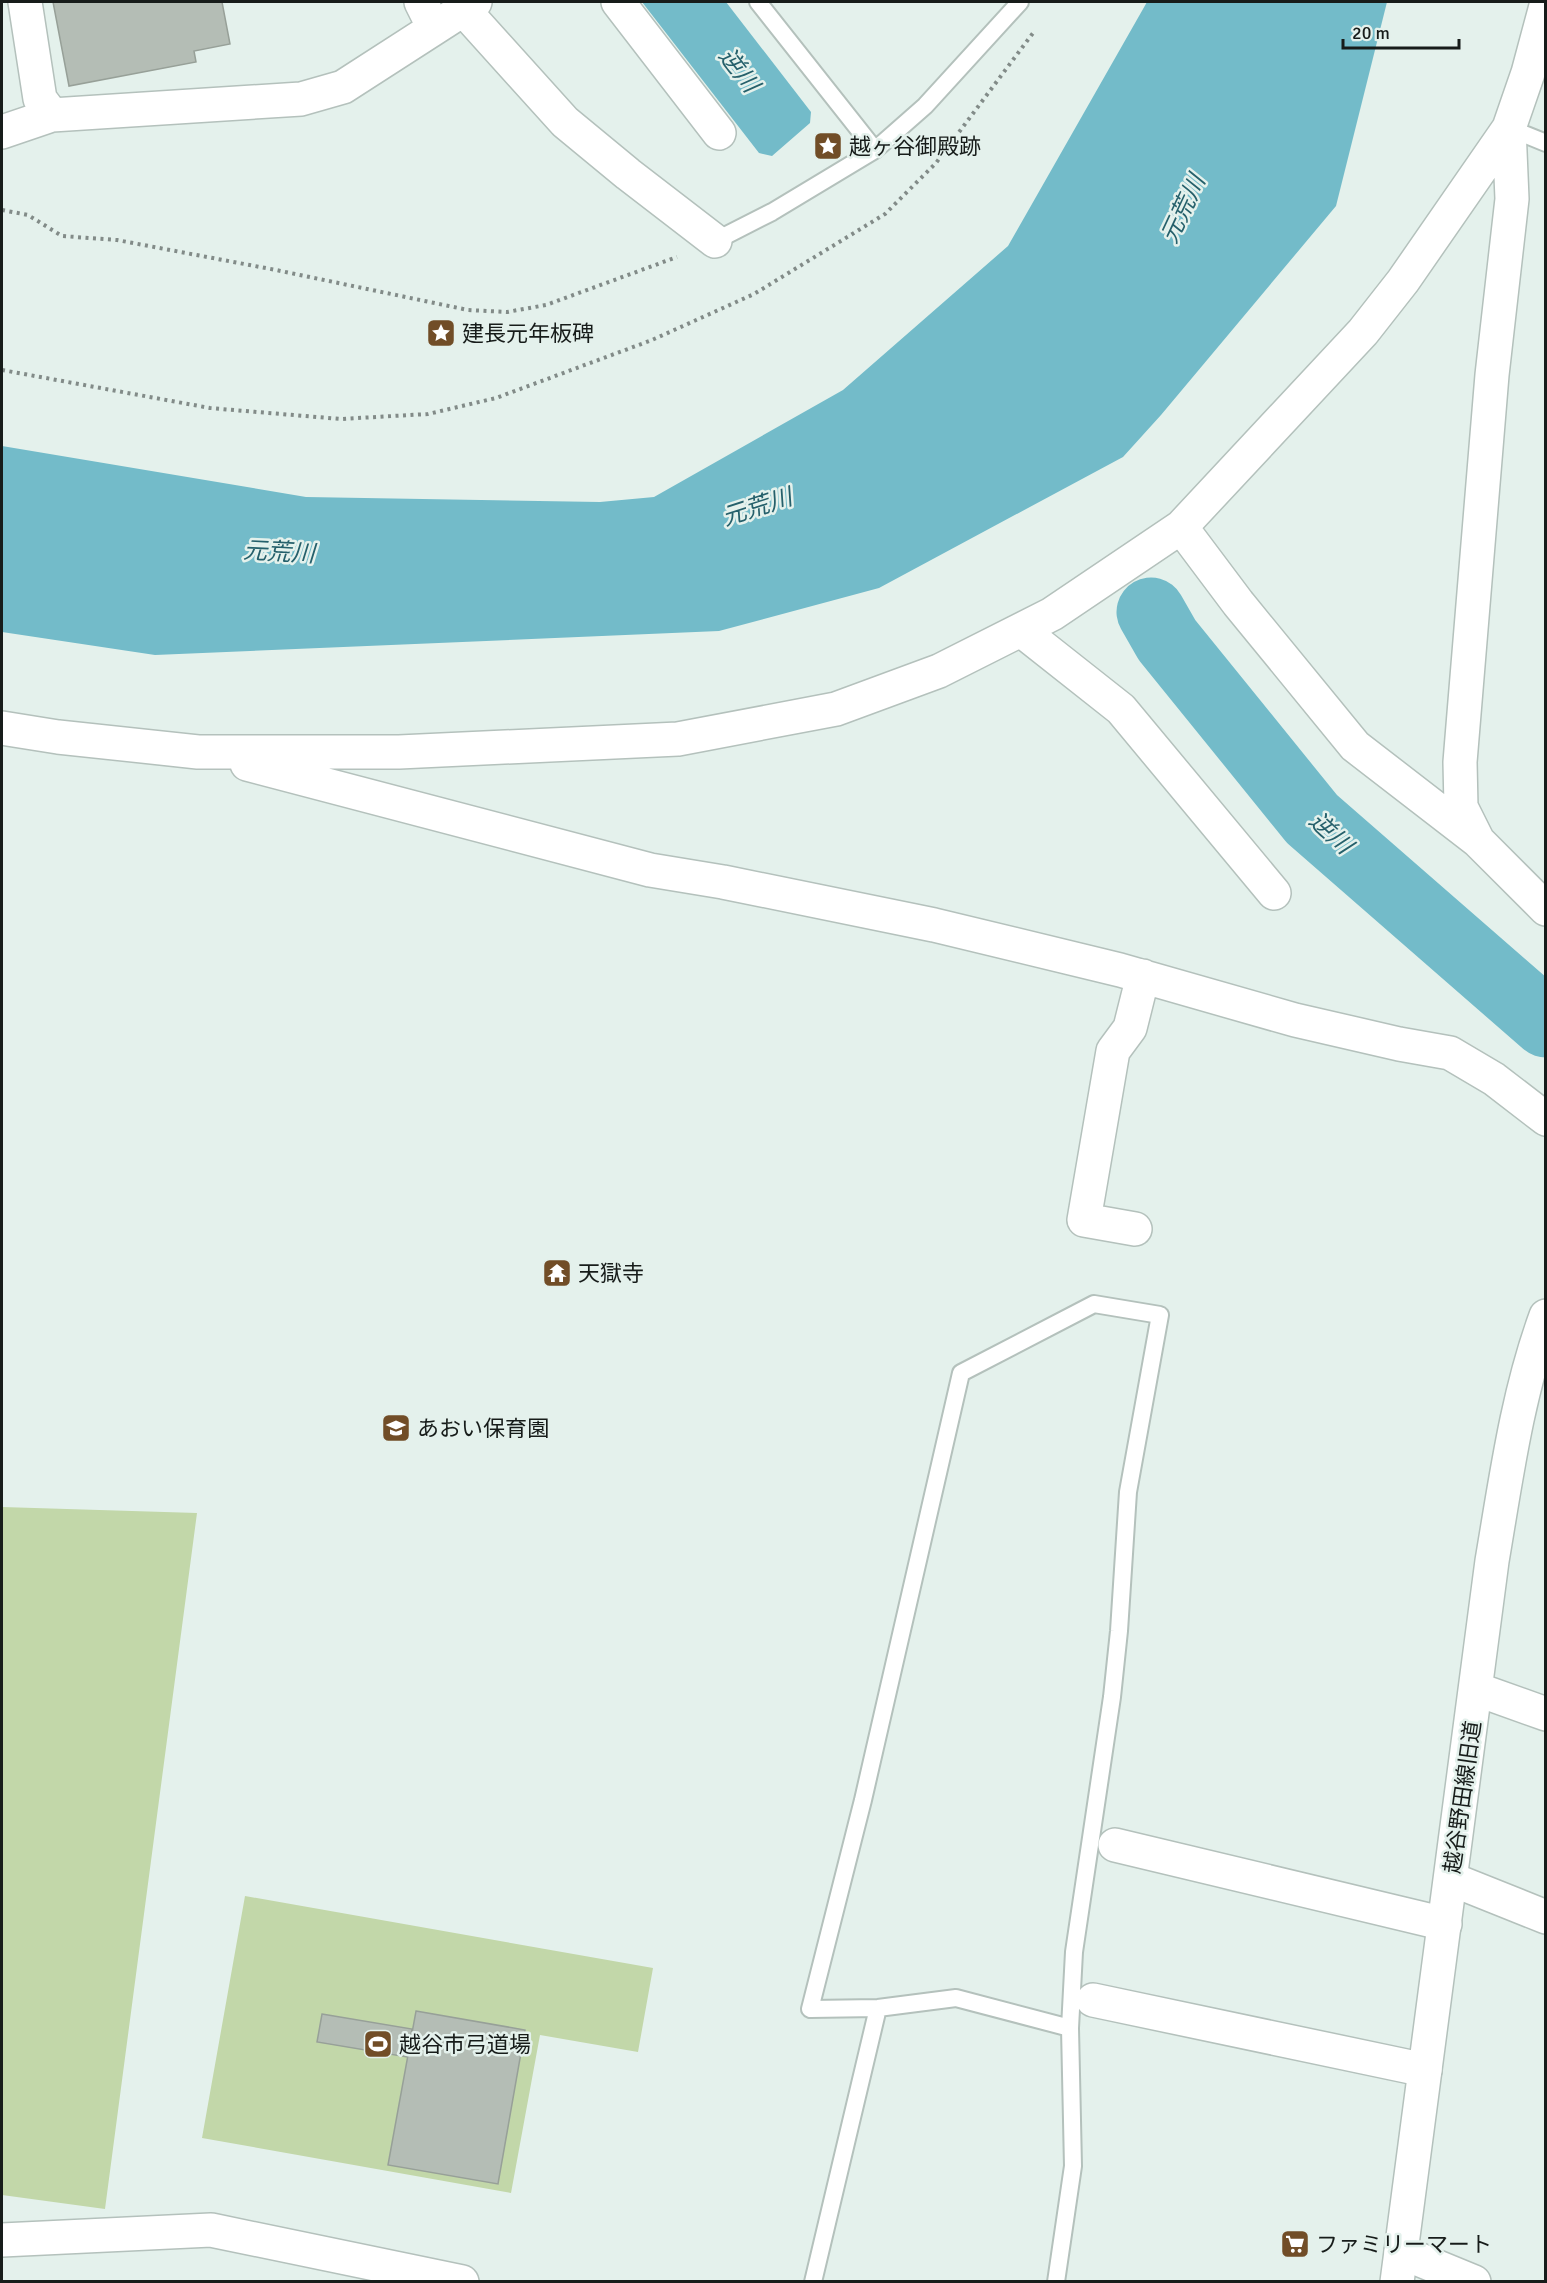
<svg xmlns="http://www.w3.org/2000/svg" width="1547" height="2283" viewBox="0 0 1547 2283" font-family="Signika,'Noto Sans JP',sans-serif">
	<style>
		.green { fill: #c2d7a9 }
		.water { fill: #73bbc9 }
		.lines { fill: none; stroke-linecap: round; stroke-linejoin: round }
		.river { stroke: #73bbc9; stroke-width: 69 }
		.building { fill: #b4bdb5; stroke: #97a098; stroke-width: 1.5 }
		.service-casing { stroke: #b4c1bc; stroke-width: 20 }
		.minor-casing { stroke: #b4c1bc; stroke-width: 36 }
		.tertiary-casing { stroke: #b4c1bc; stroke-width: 36 }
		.path { stroke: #828b88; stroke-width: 4; stroke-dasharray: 3 4.5; stroke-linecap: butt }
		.service { stroke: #fff; stroke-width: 16 }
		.minor { stroke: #fff; stroke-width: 33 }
		.tertiary { stroke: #fff; stroke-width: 33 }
		.labels { text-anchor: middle; stroke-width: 5; stroke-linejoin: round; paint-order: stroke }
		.poi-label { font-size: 22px; fill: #171c1a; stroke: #e4f1ec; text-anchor: start }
		.street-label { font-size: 22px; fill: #171c1a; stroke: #e4f1ec }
		.water-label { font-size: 24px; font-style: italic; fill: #25606b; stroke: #e4f1ec }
	</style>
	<rect width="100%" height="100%" fill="#e4f1ec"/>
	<path class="green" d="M2,1507L197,1513L105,2209L2,2195Z
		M245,1896L653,1968L638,2052L540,2035L511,2193L202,2138Z"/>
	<path class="water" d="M642,2H726L811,112L810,123L772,156L759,153Z
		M1147,2H1387L1336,206L1161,415L1123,457L879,588L719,631L155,655L2,632V446L306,497L600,502L654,497L843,390L1008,246Z"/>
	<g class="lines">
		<path class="river" d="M1151,612L1167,640L1312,819L1546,1023"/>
	</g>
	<path class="building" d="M53,2H222L230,44L194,51L196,62L69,86Z
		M416,2011L525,2030L498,2184L388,2165Z
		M322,2014L412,2029L407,2057L317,2042Z"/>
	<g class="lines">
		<g class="service-casing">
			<path id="service" d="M758,2L875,150
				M1509,128L1546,143
				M715,241L772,212L875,150L925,106L1020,2
				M813,2282L878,2008
				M1056,2282L1073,2166L1070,2028L1074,1952L1112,1697L1119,1631L1128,1492L1160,1315L1094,1304L961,1373L863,1800L810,2009L878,2008L956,1998L1070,2028"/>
		</g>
		<g class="minor-casing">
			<path id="minor" d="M25,2L40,99L52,115
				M421,2L434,28
				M618,2L719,133
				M463,9L565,122L628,174L715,241
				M2,132L52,115L301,99L343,87L475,2
				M1181,527L1238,603L1355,746L1478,841L1546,909
				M1021,630L1121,709L1274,893
				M2,728L58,737L198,752H399L678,739L836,709L939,671L1052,614L1181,527L1363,332L1403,281L1509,128L1528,73L1546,6
				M247,764L650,870L723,882L934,925L1120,970L1295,1020L1399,1044L1450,1053L1494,1079L1546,1119
				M1478,841L1461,807L1460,762L1492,375L1512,199L1509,128
				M1135,1229L1084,1220L1113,1051L1130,1028L1143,976
				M1476,1689L1546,1714
				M1115,1845L1445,1924
				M1451,1879L1546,1917
				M1093,2000L1425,2070
				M2,2240L211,2230L462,2282
				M1401,2252L1474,2282"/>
		</g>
		<g class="tertiary-casing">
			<path id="tertiary" d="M1397,2282L1492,1561C1506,1479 1517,1395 1546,1316"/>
		</g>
		<path class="path" d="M2,210L28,215L62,236L117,240L276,270L468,310L507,312L546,305L677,257
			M2,370L210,408L341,419L428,414L496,398L652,340L754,294L885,214L936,163L1033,33"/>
		<use href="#service" class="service"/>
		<use href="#minor" class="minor"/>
		<use href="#tertiary" class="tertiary"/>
	</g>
	<defs>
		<g id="sight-square" transform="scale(1.5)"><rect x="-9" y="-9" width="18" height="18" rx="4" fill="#714d27" stroke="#e4f1ec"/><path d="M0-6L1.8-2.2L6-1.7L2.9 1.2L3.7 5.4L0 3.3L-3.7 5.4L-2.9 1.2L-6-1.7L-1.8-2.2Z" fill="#fff"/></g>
		<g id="temple-square" transform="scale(1.5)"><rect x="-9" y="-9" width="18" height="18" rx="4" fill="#714d27" stroke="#e4f1ec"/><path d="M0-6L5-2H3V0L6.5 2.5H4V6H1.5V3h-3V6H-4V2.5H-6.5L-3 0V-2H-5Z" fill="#fff"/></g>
		<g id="school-square" transform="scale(1.5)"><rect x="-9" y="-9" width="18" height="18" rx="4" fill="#714d27" stroke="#e4f1ec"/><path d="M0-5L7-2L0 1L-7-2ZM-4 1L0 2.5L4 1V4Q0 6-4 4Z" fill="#fff"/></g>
		<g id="stadium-square" transform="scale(1.5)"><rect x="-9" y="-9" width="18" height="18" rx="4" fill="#714d27" stroke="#e4f1ec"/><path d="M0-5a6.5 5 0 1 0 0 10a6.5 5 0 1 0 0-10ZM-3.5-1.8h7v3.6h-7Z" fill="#fff"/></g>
		<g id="supermarket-square" transform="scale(1.5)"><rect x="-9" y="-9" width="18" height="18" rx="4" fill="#714d27" stroke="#e4f1ec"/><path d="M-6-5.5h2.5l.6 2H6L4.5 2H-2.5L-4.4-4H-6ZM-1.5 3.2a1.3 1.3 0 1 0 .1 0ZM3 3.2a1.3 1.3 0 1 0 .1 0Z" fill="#fff"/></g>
	</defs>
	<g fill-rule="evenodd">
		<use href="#sight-square" x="828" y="146"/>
		<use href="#sight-square" x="441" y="333"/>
		<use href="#temple-square" x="557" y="1273"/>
		<use href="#school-square" x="396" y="1428"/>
		<use href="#stadium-square" x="378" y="2044"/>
		<use href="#supermarket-square" x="1295" y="2244"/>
	</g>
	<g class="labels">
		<g class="poi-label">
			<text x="849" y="154">越ヶ谷御殿跡</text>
			<text x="462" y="341">建長元年板碑</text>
			<text x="578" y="1281">天獄寺</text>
			<text x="417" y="1436">あおい保育園</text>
			<text x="399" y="2052">越谷市弓道場</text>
			<text x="1316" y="2252">ファミリーマート</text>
		</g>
		<g class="street-label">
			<text transform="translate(1462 1797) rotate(-82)" y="8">越谷野田線旧道</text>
		</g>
		<g class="water-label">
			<text transform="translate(739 70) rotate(52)" y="8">逆川</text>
			<text transform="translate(1183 209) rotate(-65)" y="8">元荒川</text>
			<text transform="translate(757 507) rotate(-18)" y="8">元荒川</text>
			<text transform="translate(279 552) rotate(3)" y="8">元荒川</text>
			<text transform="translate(1331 833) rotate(43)" y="8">逆川</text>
		</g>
	</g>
	<rect width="1547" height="2283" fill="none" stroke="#171c1a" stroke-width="6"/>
	<path d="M1343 39v9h116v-9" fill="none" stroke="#171c1a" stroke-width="3"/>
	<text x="1352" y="39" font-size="18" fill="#171c1a" stroke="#e4f1ec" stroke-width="4.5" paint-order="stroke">20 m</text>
</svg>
